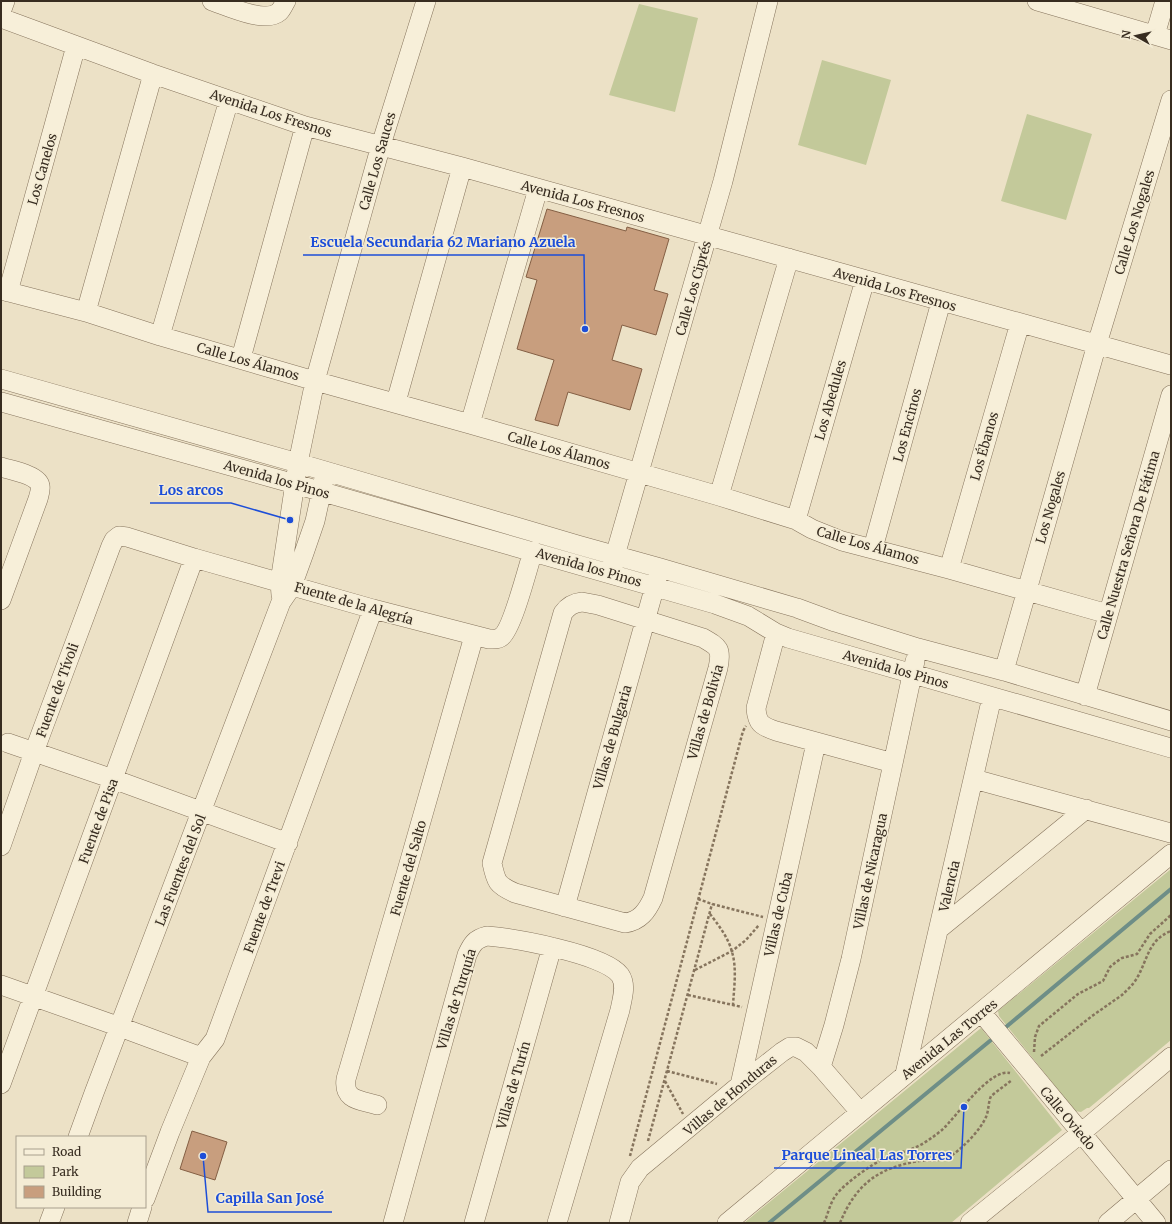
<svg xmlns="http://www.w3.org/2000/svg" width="1172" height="1224" viewBox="0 0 1172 1224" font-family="Merriweather,serif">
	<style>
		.green { fill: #c3c99a }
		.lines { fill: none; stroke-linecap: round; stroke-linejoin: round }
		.stream { stroke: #6e8e87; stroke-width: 4 }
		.building { fill: #c89e7e; stroke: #845f44 }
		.minor-casing { stroke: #86745d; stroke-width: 20 }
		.path { stroke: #86745d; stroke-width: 2.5; stroke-dasharray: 3 2; stroke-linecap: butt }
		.minor { stroke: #f7efd9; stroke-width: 19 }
		.labels { text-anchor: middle; stroke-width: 3; stroke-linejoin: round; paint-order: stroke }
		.street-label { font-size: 13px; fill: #372c20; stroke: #f4ecd5 }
		.leader { fill: none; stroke: #1d4ed8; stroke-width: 1.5 }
		.callout-dot { fill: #1d4ed8; stroke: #f4ecd5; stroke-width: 1.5 }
		.callout-label { font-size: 14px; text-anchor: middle; font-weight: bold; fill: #1d4ed8; stroke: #f4ecd5; stroke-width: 3; stroke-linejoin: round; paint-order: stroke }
	</style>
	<rect width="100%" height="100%" fill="#ece1c6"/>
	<path class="green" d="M639,4L698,18L675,112L609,95Z
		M822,60L891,80L866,165L798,145Z
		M1027,114L1092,134L1066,220L1001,201Z
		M1171,869V1040L1089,1108H1087L1081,1112L1075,1111L999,1016L998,1011Z
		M981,1028L1062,1130L951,1223H744Z"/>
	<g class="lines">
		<path class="stream" d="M1006,1027L1171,889
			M769,1223L991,1040"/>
	</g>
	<path class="building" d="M547,209L626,231L627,227L669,239L654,290L668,294L656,335L622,325L612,360L642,369L630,410L568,392L558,426L535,420L554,360L517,349L537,280L526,277Z
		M192,1131L227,1142L215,1180L180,1169Z"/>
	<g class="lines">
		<g class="minor-casing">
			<path id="minor" d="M212,1C227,6 265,24 279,12C282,9 284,4 286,1
				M1037,1L1171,40
				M1,12L5,1
				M1,18L153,74L305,126L462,167L1171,365
				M1155,35L1165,1
				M1,290L86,312L160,336L315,381L470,424L719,496L796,520L812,529L842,541L949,569L1108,614
				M8,292L76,46
				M86,312L153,74
				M160,336L229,100
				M241,358L305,126
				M1,379L298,463L578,545L660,568L797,608L835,622L918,648L1004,671L1171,721
				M1,402L295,484L715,604L748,616L776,633L788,638L1171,748
				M396,402L462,167
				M470,424L538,189
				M1,467C10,470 39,475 40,486C41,490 39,495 38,499L1,600
				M719,496L789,258
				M796,520L865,280
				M873,548L941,302
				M612,566L723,181L768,1
				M949,569L1020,323
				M281,595L280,582L298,463L315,381L381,145L426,1
				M582,602L598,605L703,638C719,647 722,649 718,668L653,898C647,911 640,921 625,923L515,893C497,885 496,882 492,863L563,613C568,606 573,603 582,602Z
				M776,633L756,708C757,723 761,726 776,731L893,763
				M1004,671L1097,344L1171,100
				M1085,696L1171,395
				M8,743L113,779L288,843
				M974,779L1171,833
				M1,846L34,752L111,546L114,540L119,536L127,537L194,558L373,609L489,639C493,639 498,640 501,637C512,630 528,567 533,551
				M565,907L658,575
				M939,929L1086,809
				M1,985L120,1027L201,1057
				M981,1012L1156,1223
				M821,1067L834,1025L851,959L915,661
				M905,1074L992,697
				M1,1084L194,558
				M740,1085L816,743
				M377,1105C361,1100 343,1101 346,1079L406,874L474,636
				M78,1137L94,1093L281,602L292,586L304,553L315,521L324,480
				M145,1199L170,1132L201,1057L215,1039L373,609
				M49,1223L55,1207
				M137,1223L142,1207
				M393,1223L467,955C472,944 475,939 487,936C513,938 605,954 620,975C627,985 622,999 620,1010L557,1223
				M474,1223L552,947
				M619,1223L630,1182L640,1168L740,1085L782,1052L790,1047H796L806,1052L821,1067L860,1112
				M727,1223L1171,854
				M970,1223L1081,1133L1171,1057
				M1108,1223L1171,1170"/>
		</g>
		<path class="path" d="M698,899L712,904L763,917
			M710,914C718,924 729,939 732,952C737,968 734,988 733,1005
			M695,970L732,951L746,940L759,925
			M688,995L742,1007
			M1034,1052L1035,1037L1039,1026L1078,994L1103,981L1110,967L1116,962L1122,958L1137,954L1150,934L1171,915
			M1041,1056L1092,1016L1122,995C1127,990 1133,985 1137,978C1148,959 1148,940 1171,931
			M667,1071L717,1084
			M665,1081L683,1114
			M648,1141L712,904
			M630,1156L743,731L746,726
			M824,1223C828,1214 830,1203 836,1195C844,1184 872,1164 885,1158C894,1154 905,1152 914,1148C924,1144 933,1137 942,1130C956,1117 990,1068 1010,1073
			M840,1223C856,1184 878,1168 919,1161C931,1160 942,1162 952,1155C963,1148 981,1129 986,1117C989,1110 988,1103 991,1096L1012,1080"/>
		<use href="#minor" class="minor"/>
	</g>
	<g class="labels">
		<g class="street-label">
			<text transform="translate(271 113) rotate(18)" y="5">Avenida Los Fresnos</text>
			<text transform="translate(377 161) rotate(-74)" y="5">Calle Los Sauces</text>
			<text transform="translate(42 169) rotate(-74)" y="5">Los Canelos</text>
			<text transform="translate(583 201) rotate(15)" y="5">Avenida Los Fresnos</text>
			<text transform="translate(1134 222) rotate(-73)" y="5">Calle Los Nogales</text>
			<text transform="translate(693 288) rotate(-74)" y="5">Calle Los Ciprés</text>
			<text transform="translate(895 289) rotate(16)" y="5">Avenida Los Fresnos</text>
			<text transform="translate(248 361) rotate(16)" y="5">Calle Los Álamos</text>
			<text transform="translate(830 400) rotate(-74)" y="5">Los Abedules</text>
			<text transform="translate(907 425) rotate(-75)" y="5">Los Encinos</text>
			<text transform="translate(984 446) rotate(-74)" y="5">Los Ébanos</text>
			<text transform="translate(559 450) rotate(16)" y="5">Calle Los Álamos</text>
			<text transform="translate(277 479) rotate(16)" y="5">Avenida los Pinos</text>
			<text transform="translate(1050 507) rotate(-74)" y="5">Los Nogales</text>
			<text transform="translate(868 545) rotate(16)" y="5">Calle Los Álamos</text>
			<text transform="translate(1128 545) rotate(-74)" y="5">Calle Nuestra Señora De Fátima</text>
			<text transform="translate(589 567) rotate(16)" y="5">Avenida los Pinos</text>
			<text transform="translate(354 603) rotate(16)" y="5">Fuente de la Alegría</text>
			<text transform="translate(896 669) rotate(16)" y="5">Avenida los Pinos</text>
			<text transform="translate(57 690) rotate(-70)" y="5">Fuente de Tívoli</text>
			<text transform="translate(705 712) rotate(-74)" y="5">Villas de Bolivia</text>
			<text transform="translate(612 737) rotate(-74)" y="5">Villas de Bulgaria</text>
			<text transform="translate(98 821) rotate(-70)" y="5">Fuente de Pisa</text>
			<text transform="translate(408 868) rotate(-74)" y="5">Fuente del Salto</text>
			<text transform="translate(180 870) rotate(-69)" y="5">Las Fuentes del Sol</text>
			<text transform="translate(870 871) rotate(-78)" y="5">Villas de Nicaragua</text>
			<text transform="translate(949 886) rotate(-77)" y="5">Valencia</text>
			<text transform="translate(264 907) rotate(-70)" y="5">Fuente de Trevi</text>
			<text transform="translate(778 914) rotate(-77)" y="5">Villas de Cuba</text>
			<text transform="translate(456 999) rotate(-73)" y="5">Villas de Turquía</text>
			<text transform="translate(949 1039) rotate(-39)" y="5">Avenida Las Torres</text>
			<text transform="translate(513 1085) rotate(-74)" y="5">Villas de Turín</text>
			<text transform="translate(730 1095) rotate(-40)" y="5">Villas de Honduras</text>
			<text transform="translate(1068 1118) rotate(50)" y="5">Calle Oviedo</text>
		</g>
	</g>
	<path class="leader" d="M585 329L584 255H303M290 520L231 503H150M964 1107L961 1168H774M203 1156L208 1212H332"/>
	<g class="callout-dot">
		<circle cx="585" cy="329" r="4"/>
		<circle cx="290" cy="520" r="4"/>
		<circle cx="964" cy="1107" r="4"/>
		<circle cx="203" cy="1156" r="4"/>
	</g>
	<g class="callout-label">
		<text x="443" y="247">Escuela Secundaria 62 Mariano Azuela</text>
		<text x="191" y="495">Los arcos</text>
		<text x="867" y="1160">Parque Lineal Las Torres</text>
		<text x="270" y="1203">Capilla San José</text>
	</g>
	<rect width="1172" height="1224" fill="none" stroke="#372c20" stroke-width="4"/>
	<rect x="16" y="1136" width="130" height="72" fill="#f4ecd5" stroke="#a89f8d"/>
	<rect x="24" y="1149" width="20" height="6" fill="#f7efd9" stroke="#a89f8d"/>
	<text x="52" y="1156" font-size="12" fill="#372c20">Road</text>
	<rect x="24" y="1166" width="20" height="12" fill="#c3c99a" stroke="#a89f8d"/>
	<text x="52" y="1176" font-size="12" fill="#372c20">Park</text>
	<rect x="24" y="1186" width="20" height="12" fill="#c89e7e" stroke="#a89f8d"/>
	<text x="52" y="1196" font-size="12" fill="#372c20">Building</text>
	<g transform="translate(1136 36) rotate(278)" stroke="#f4ecd5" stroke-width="3" paint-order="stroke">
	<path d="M0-3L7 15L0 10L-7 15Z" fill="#372c20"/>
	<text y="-6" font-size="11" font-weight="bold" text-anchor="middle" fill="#372c20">N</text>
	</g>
</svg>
